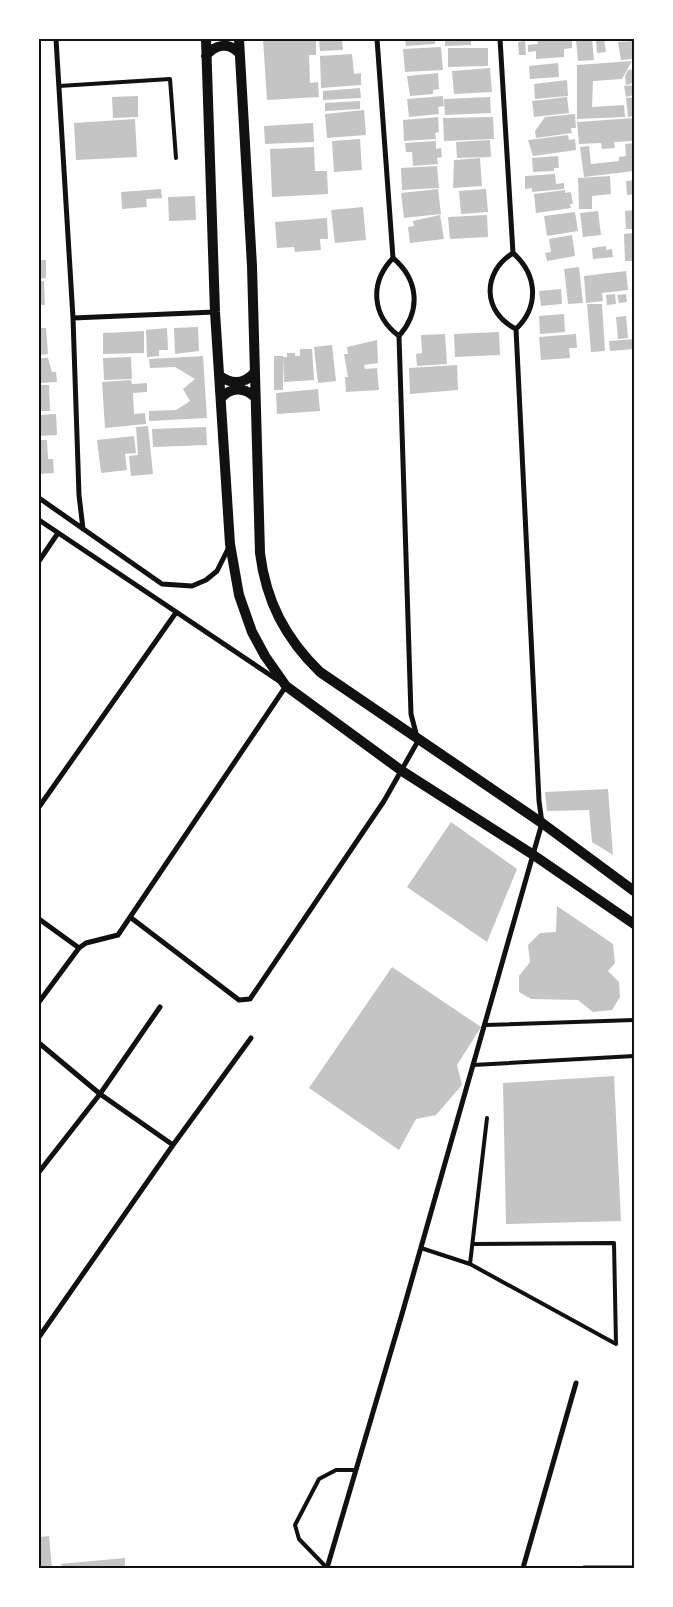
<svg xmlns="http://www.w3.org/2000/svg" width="673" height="1607" viewBox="0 0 673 1607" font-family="Inter,sans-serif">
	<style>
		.building { fill: #c4c4c4 }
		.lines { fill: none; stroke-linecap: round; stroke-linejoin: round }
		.service { stroke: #111; stroke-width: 4 }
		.minor { stroke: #111; stroke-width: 5 }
		.secondary { stroke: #111; stroke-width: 10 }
		.neatline { fill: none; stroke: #111; stroke-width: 2 }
	</style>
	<rect width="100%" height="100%" fill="#fff"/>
	<path class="building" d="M263,39H316V55H309L310,83L318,82L319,97L267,100Z
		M319,39H342L343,50L320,51Z
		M405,39H435V44L406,46Z
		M445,39H471V45L445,46Z
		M572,39V48L564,49V57L536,59V51L528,52V45L538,44L537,40Z
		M576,39H592L594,60L578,61Z
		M604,39L606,52L597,53L596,40Z
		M525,41L526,55H519L518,42Z
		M633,41L634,59L621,60L618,42Z
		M441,47L443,70L405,72L403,49Z
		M448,48H488V66L448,67Z
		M352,54L354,74L361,73V85L321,88L320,56Z
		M632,61L622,79L593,81L592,107L624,105L625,117L577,119V65Z
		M558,63L559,77L530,79L529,66Z
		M490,68L492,92L454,94L452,71Z
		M634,69V83L626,85L625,76L628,70Z
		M438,73L439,89L433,90V94L410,96L407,76Z
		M567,80L568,96L535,99L534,84Z
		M634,85V95L626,97L624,86Z
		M360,88L361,98L323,100V91Z
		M138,96V117L113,118L112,97Z
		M443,96L444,106L438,107L439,114L409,117L407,99Z
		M490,97L491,113L445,115L444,99Z
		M567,97L569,113L534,117L532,101Z
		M634,97V116L628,117L626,98Z
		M360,101V109L325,111V103Z
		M364,110L366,135L327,138L325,114Z
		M575,114L576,128H571L572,133L536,138L535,131L545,117Z
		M438,117L439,132L435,133L436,139L404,141L403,120Z
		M493,117L494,139L444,141L443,118Z
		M634,118V141L614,142L615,148L602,149L601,143L579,144L577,122Z
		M135,119L137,157L76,160L74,123Z
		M313,123L314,142L265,144L264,126Z
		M568,135L569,140L575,139L576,150L533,156L528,140Z
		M360,139L362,170L334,172L332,141Z
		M490,140L491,157L457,158L456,142Z
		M436,141V149L441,148L442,157L437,158L438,164L413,166L412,152H406L405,143Z
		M634,143V171L584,177L580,147L589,146L591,164L619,161V157L626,156L625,144Z
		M314,147L315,171H327L328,194L272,197L270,149Z
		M558,156L559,168H554V171L533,172L532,158Z
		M480,158L482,186L453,188L454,160Z
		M437,166L439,188L402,190L401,168Z
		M555,174L556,184L564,183V189L532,192V188L525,189V176Z
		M610,176L611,194L592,196V209H579L578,178Z
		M634,180V194L627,195L626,181Z
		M161,189L162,198L146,199L147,207L122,209L121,192Z
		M438,189L441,214L404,218L401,193Z
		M486,189L488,212L461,214L459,191Z
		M565,190V193L571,192L573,204H570L571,208L536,213L534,194Z
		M195,196L196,220L169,221L168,197Z
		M363,207L366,240L335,243L331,210Z
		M634,210V229H626L625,211Z
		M598,211L601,235L583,237L580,213Z
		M575,212L578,231L547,236L544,216Z
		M440,215L444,239L410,243L408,227L414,226L413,221Z
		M487,215L488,237L450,239L448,217Z
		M327,218L328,239H320L321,250L295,252L294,247L277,248L275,222Z
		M634,233V261H625L624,234Z
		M572,235L575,256L547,261L545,253L551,252L549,239Z
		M606,246V250L612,249L613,257L593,259L592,248Z
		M39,260H46V278L39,279Z
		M579,267L583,303L568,304L564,269Z
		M626,271L628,290L602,293L603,301L586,303L584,276Z
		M39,281H44L45,305H39Z
		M561,289L562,304L541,306L539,291Z
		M615,294L616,304L607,305L606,295Z
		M626,294L627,302L619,303L617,295Z
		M587,304H602L605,351L591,352Z
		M564,314L565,332L540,334L539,316Z
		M626,316L628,338L618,339L616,317Z
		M198,327L199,351L175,354L174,328Z
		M39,328H46L48,354L39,355Z
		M167,328L168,350H159V356L147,357L146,330Z
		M144,331V353L103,354V333Z
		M499,332L500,355L455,357L454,334Z
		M445,334L447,364L417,366L416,354L422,353L421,335Z
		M576,334L577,348H569L570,358L541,360L539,337Z
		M634,339V349L610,351L609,341Z
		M377,340L378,363L364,365L365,369L377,368L379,390L346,392L345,377H348L344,354H348L347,347Z
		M332,345L336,381L318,383L314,347Z
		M300,349H312L314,380L284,382L283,357H287V353H295V356H300Z
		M203,356L207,418L149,421V411L176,410L190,401L183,389L195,379L175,367L150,368L149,359Z
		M274,356H283V390H274Z
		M131,357L132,379L104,380L103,358Z
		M39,358H48L52,372H56L57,382L39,383Z
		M457,365L458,390L410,394L409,368Z
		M131,380L132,384L147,383V392L133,393L134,414L145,413L146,424L105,428L102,382Z
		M39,385H49L50,411H39Z
		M318,389L320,411L277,414L276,393Z
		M56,414L57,435L39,436V415Z
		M148,426L153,474L131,476L129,456L138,455L136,427Z
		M206,427L207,445L153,447L152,429Z
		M134,436L136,453L125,454L127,470L101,473L97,440Z
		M39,440H47L48,459H53L54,473L39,474Z
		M608,789L613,855L592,842L589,810L547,811L545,792Z
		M451,822L517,869L487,942L407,887Z
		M557,906L613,944L615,963L608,971L619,982L620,997L612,1010L593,1012L578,1000L531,999L519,992V976L530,962L528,945L540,933L556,932Z
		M392,967L481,1027L457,1065L462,1085L436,1115L416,1119L399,1150L309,1088Z
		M614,1076L621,1221L506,1224L503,1083Z
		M49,1536L52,1568H39V1537Z
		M125,1558V1568H65L60,1564Z"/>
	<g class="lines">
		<path class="service" d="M59,86L170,79L176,158
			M485,1025L634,1020
			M473,1065L634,1056
			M473,1244L614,1243L616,1344
			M421,1248L470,1264L616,1344
			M470,1264L487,1118
			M327,1568L299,1539L295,1525L319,1479L336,1470H356"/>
		<path class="minor" d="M56,39L73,318L79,495L83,529
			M513,253C482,272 482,312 516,329
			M393,258C369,283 372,316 399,336
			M73,318L215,312
			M39,498L162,584L192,586L206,580L217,571L228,549
			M39,520L279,681
			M39,561L58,533
			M39,807L175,614
			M130,917L239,1000L250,999L384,801L418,741L411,714L399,336C421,311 419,280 393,258L377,39
			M39,919L79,948
			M39,1002L79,948L86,943L118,935L286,686
			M39,1043L100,1094L173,1145
			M39,1172L100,1094L160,1007
			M39,1337L173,1145L251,1038
			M327,1568L402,1314L542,823L539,801L516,329C540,306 537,274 513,253L500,39
			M523,1568L576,1383
			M584,1568H634"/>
		<path class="secondary" d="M206,39L215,312L230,544L239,595L252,632L265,656L286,686L402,771L532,854L634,924
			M239,39L252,266L260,553C266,601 285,638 320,672L542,823L634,891
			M206,56C215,44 229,42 239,53
			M220,376C232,385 244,384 254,373
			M221,398C231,387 244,387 255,397"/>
	</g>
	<rect width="673" height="1607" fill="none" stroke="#ffffff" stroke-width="80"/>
	<rect x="40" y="40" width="593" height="1527" class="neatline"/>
</svg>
